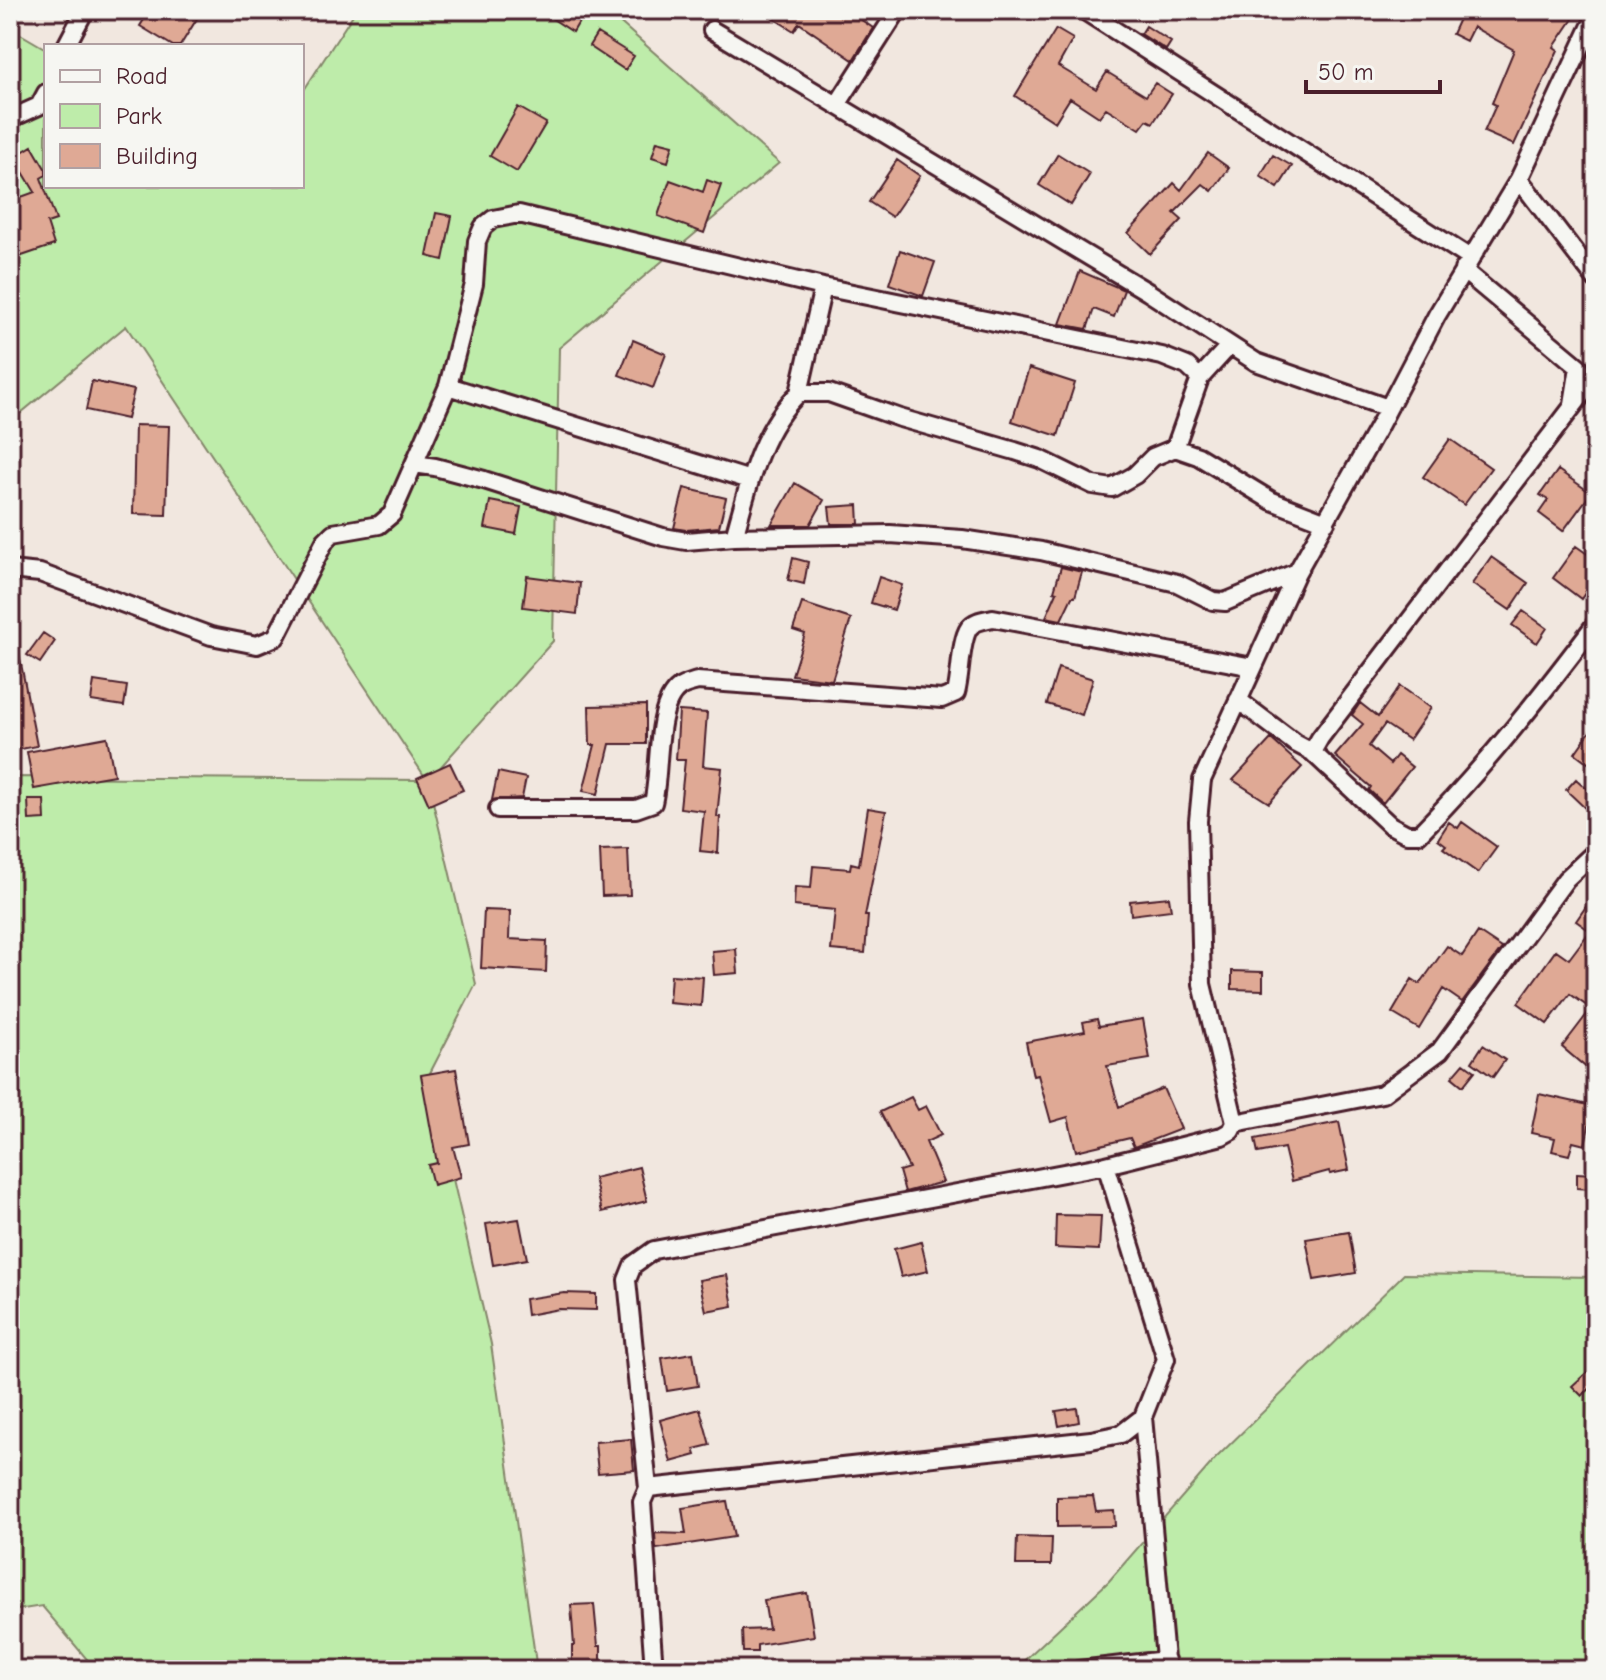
<svg xmlns="http://www.w3.org/2000/svg" width="1606" height="1680" viewBox="0 0 1606 1680" font-family="'Comic Neue',sans-serif">
	<style>
		.green { fill: #beecaa; stroke: #84866a; stroke-width: 2 }
		.building { fill: #dfa995; stroke: #4a1f2b; stroke-width: 2 }
		.lines { fill: none; stroke-linecap: round; stroke-linejoin: round }
		.minor-casing { stroke: #4a1f2b; stroke-width: 22 }
		.minor { stroke: #f6f6f2; stroke-width: 16 }
	</style>
	<rect width="100%" height="100%" fill="#f1e7df"/>
	<filter id="ink" filterUnits="userSpaceOnUse"><feTurbulence type="fractalNoise" baseFrequency=".0125" numOctaves="2"/><feDisplacementMap in="SourceGraphic" scale="16" xChannelSelector="R" yChannelSelector="G"/><feConvolveMatrix kernelMatrix="1 2 1 2 8 2 1 2 1" color-interpolation-filters="sRGB"/></filter>
	<g filter="url(#ink)">
		<path class="green" d="M356,10H606L779,163L559,348L553,641L428,781L476,984L429,1075L491,1344L537,1670H96L42,1606L10,1611V777L427,780L126,326L10,422V28L46,49V186H302V93Z
			M1404,1274L1596,1277V1670H1014L1109,1581L1215,1459Z"/>
		<path class="building" d="M150,10H186L198,17L180,46H173L140,26Z
			M539,10H586L573,32Z
			M760,10H847L873,28L853,60L799,23L794,31Z
			M1463,10H1579L1554,47L1558,50L1514,145L1484,132L1496,105L1492,103L1514,50L1473,27L1466,41L1452,34Z
			M1146,26L1171,42L1166,50L1141,34Z
			M1056,29L1073,39L1058,66L1096,89L1107,72L1146,96L1155,83L1172,94L1153,123L1147,120L1140,129L1106,108L1099,117L1070,98L1055,122L1015,96Z
			M597,33L634,56L625,70L589,46Z
			M518,107L546,123L517,172L490,156Z
			M657,141L673,145L668,162L652,157Z
			M32,146L46,170V175L41,178L56,220L47,223L54,245L10,260V201L35,192L14,157Z
			M1208,153L1229,168L1212,191L1203,184L1174,213L1182,220L1150,254L1128,233L1174,183L1181,190Z
			M1058,154L1090,174L1071,205L1039,185Z
			M1273,155L1292,166L1278,188L1260,176Z
			M897,160L920,176L892,217L869,202Z
			M670,180L703,192L707,180L721,185L704,233L658,216Z
			M436,213L452,216L443,260L427,256Z
			M900,250L935,262L923,296L889,284Z
			M1080,271L1124,290L1114,317L1094,309L1087,329L1060,324Z
			M633,340L666,354L653,388L619,375Z
			M1029,368L1075,383L1058,436L1012,421Z
			M92,381L134,390L127,419L86,410Z
			M135,425L169,426L166,515L133,514Z
			M1450,439L1491,468L1464,505L1423,477Z
			M1558,470L1591,493L1563,531L1539,513L1548,500L1540,495Z
			M795,483L824,500L810,525H771Z
			M684,488L726,498L719,527L686,530L674,528Z
			M490,501L521,507L516,534L485,528Z
			M858,505L859,524H831L829,507Z
			M1576,546L1596,560V577L1581,599L1553,578Z
			M1491,557L1528,583L1510,610L1472,584Z
			M793,558L808,562L804,584L788,580Z
			M1061,567L1082,572L1075,597H1072L1061,620L1046,617L1057,592L1054,591Z
			M527,576L580,583L577,614L523,607Z
			M879,577L902,585L894,610L871,603Z
			M802,603L851,619L832,680L792,675L805,634L793,630Z
			M1523,611L1547,628L1537,643L1512,625Z
			M43,633L55,641L40,663L27,655Z
			M17,643L37,746L10,751V644Z
			M1058,668L1093,679L1082,715L1047,704Z
			M94,681L127,686L124,706L91,701Z
			M1400,686L1431,708L1409,740L1385,724L1369,746L1390,764L1397,755L1412,767L1383,803L1369,790L1371,787L1335,756L1363,724L1352,715L1360,703L1378,717Z
			M646,705V744H610L598,794L583,791L595,745H590L589,706Z
			M679,711L707,713L703,766L722,768L717,817H720L718,853L700,851L704,811L680,808L685,760H676Z
			M1596,723V757L1591,765L1575,753Z
			M107,737L114,775L34,789L27,752Z
			M1271,739L1302,767L1269,803L1233,780Z
			M450,763L463,790L429,805L417,778Z
			M498,772L526,778L522,798L492,800Z
			M1576,779L1596,797L1587,810L1566,790Z
			M28,800H44L45,819L29,820Z
			M868,808L886,811L865,916H868L865,953L831,950L835,910L794,906L795,887L811,888L813,866L850,869L851,863L859,865Z
			M1449,822L1458,828L1462,822L1497,847L1478,873L1443,848L1446,845L1438,839Z
			M628,849L630,895L602,896L600,850Z
			M1596,892V1076L1562,1047L1591,1009L1570,994L1547,1024L1518,1003L1556,950L1569,959L1590,931L1576,921Z
			M1169,897L1171,910L1131,915L1130,901Z
			M484,910L510,911L509,939L547,941L546,972L481,968Z
			M1478,932L1502,948L1462,1002L1443,989L1419,1029L1392,1013L1412,979L1420,984L1447,946L1462,956Z
			M736,949L738,973L714,975L712,951Z
			M1232,971L1263,972V990L1232,989Z
			M671,975L703,977L701,1006L669,1003Z
			M1097,1019L1099,1026L1143,1019L1150,1059L1107,1066L1119,1107L1163,1088L1181,1129L1134,1147L1130,1138L1076,1151L1068,1117L1051,1122L1038,1075L1033,1076L1026,1042L1085,1031L1083,1022Z
			M1483,1045L1505,1060L1493,1077L1472,1062Z
			M1464,1063L1475,1071L1463,1086L1452,1077Z
			M456,1069L469,1144L453,1147L461,1177L433,1185L428,1165L437,1163L421,1075Z
			M1539,1094L1593,1106L1585,1145L1573,1142L1569,1155L1552,1151L1555,1138L1531,1133Z
			M911,1097L918,1110L926,1106L941,1135L926,1142L943,1182L905,1192L899,1171L909,1168L880,1112Z
			M1339,1122L1349,1170L1330,1174L1329,1171L1292,1181L1284,1148L1258,1153L1255,1139Z
			M639,1167L647,1201L602,1212L594,1178Z
			M1577,1173L1592,1174L1591,1189L1577,1188Z
			M1056,1215L1101,1216L1099,1250L1055,1248Z
			M519,1219L527,1259L493,1265L486,1224Z
			M1349,1232L1356,1273L1314,1280L1306,1239Z
			M921,1242L928,1271L901,1277L894,1249Z
			M727,1275L733,1306L706,1311L699,1280Z
			M564,1293L596,1294V1310L559,1309L527,1315L525,1299Z
			M693,1353L698,1386L667,1391L662,1358Z
			M1596,1364V1383L1582,1396L1572,1386Z
			M1077,1408L1079,1422L1059,1426L1056,1411Z
			M700,1409L710,1445L694,1449L696,1455L671,1462L660,1420Z
			M631,1439L634,1470L598,1473L595,1442Z
			M1093,1496L1096,1511L1114,1510L1115,1526L1057,1527V1497Z
			M727,1501L734,1537L656,1549L655,1533L686,1534L682,1508Z
			M1017,1537L1052,1538L1051,1565H1016Z
			M807,1593L814,1636L757,1645V1652H743L742,1630L769,1629L764,1600Z
			M594,1604L598,1646H601V1670H572V1646H574L571,1605Z"/>
		<g class="lines">
			<g class="minor-casing">
				<path id="minor" d="M1083,10L1470,258
					M712,30L1148,292L1256,362L1388,408
					M66,46L85,10
					M837,105L898,10
					M10,119L39,106L46,93
					M1519,179L1596,280
					M1463,270L1579,367L1573,404
					M448,386L750,480
					M799,393L823,287
					M1175,448L1200,378L1230,345
					M414,464L448,386L474,284L477,241L483,227L493,219L519,214L823,287L1162,356L1187,366L1200,378
					M734,537C748,487 760,430 799,393H829L900,418L1015,451L1040,459L1093,485L1112,488L1135,475L1153,457L1175,448L1198,456L1272,501L1326,522
					M10,570L40,573L211,636L257,645L276,637L325,541L333,533L379,525L392,514L414,464L435,467L484,480L663,537L686,541L734,537L890,534L962,539L1041,551L1177,583L1213,601L1225,602L1297,572
					M1238,700L1295,743L1312,752L1390,825L1407,834H1419C1484,768 1540,697 1596,623
					M1312,752L1320,738L1596,376
					M498,809H636L653,803C661,773 654,706 679,688C684,684 692,683 697,681L942,699L956,693C961,676 960,641 969,628C975,620 985,620 993,618L1253,667
					M1235,1123L1382,1094L1440,1051L1566,879L1596,851
					M1143,1417L1166,1670
					M648,1488L1091,1440L1121,1434L1143,1417L1166,1359L1106,1165
					M654,1670L642,1502L648,1488L627,1280L633,1265L654,1250L1106,1165L1222,1136L1231,1131L1235,1123L1202,984L1198,821L1202,780L1297,572L1379,426L1437,315L1519,179L1596,15
					M1079,1670L1166,1660"/>
			</g>
			<use href="#minor" class="minor"/>
		</g>
	</g>
	<rect width="1606" height="1680" fill="none" stroke="#f6f6f2" stroke-width="40"/>
	<rect x="20" y="20" width="1566" height="1640" fill="none" stroke="#4a1f2b" stroke-width="3" filter="url(#ink)"/>
	<rect x="44" y="44" width="260" height="144" fill="#f6f6f2" stroke="#b1a0a2" stroke-width="2"/>
	<rect x="60" y="70" width="40" height="12" fill="#f6f6f2" stroke="#b1a0a2" stroke-width="2"/>
	<text x="116" y="84" font-size="24" fill="#4a1f2b">Road</text>
	<rect x="60" y="104" width="40" height="24" fill="#beecaa" stroke="#b1a0a2" stroke-width="2"/>
	<text x="116" y="124" font-size="24" fill="#4a1f2b">Park</text>
	<rect x="60" y="144" width="40" height="24" fill="#dfa995" stroke="#b1a0a2" stroke-width="2"/>
	<text x="116" y="164" font-size="24" fill="#4a1f2b">Building</text>
	<path d="M1306 80v12h134v-12" fill="none" stroke="#4a1f2b" stroke-width="4"/>
	<text x="1318" y="80" font-size="24" fill="#4a1f2b" stroke="#f6f6f2" stroke-width="6" paint-order="stroke">50 m</text>
</svg>
